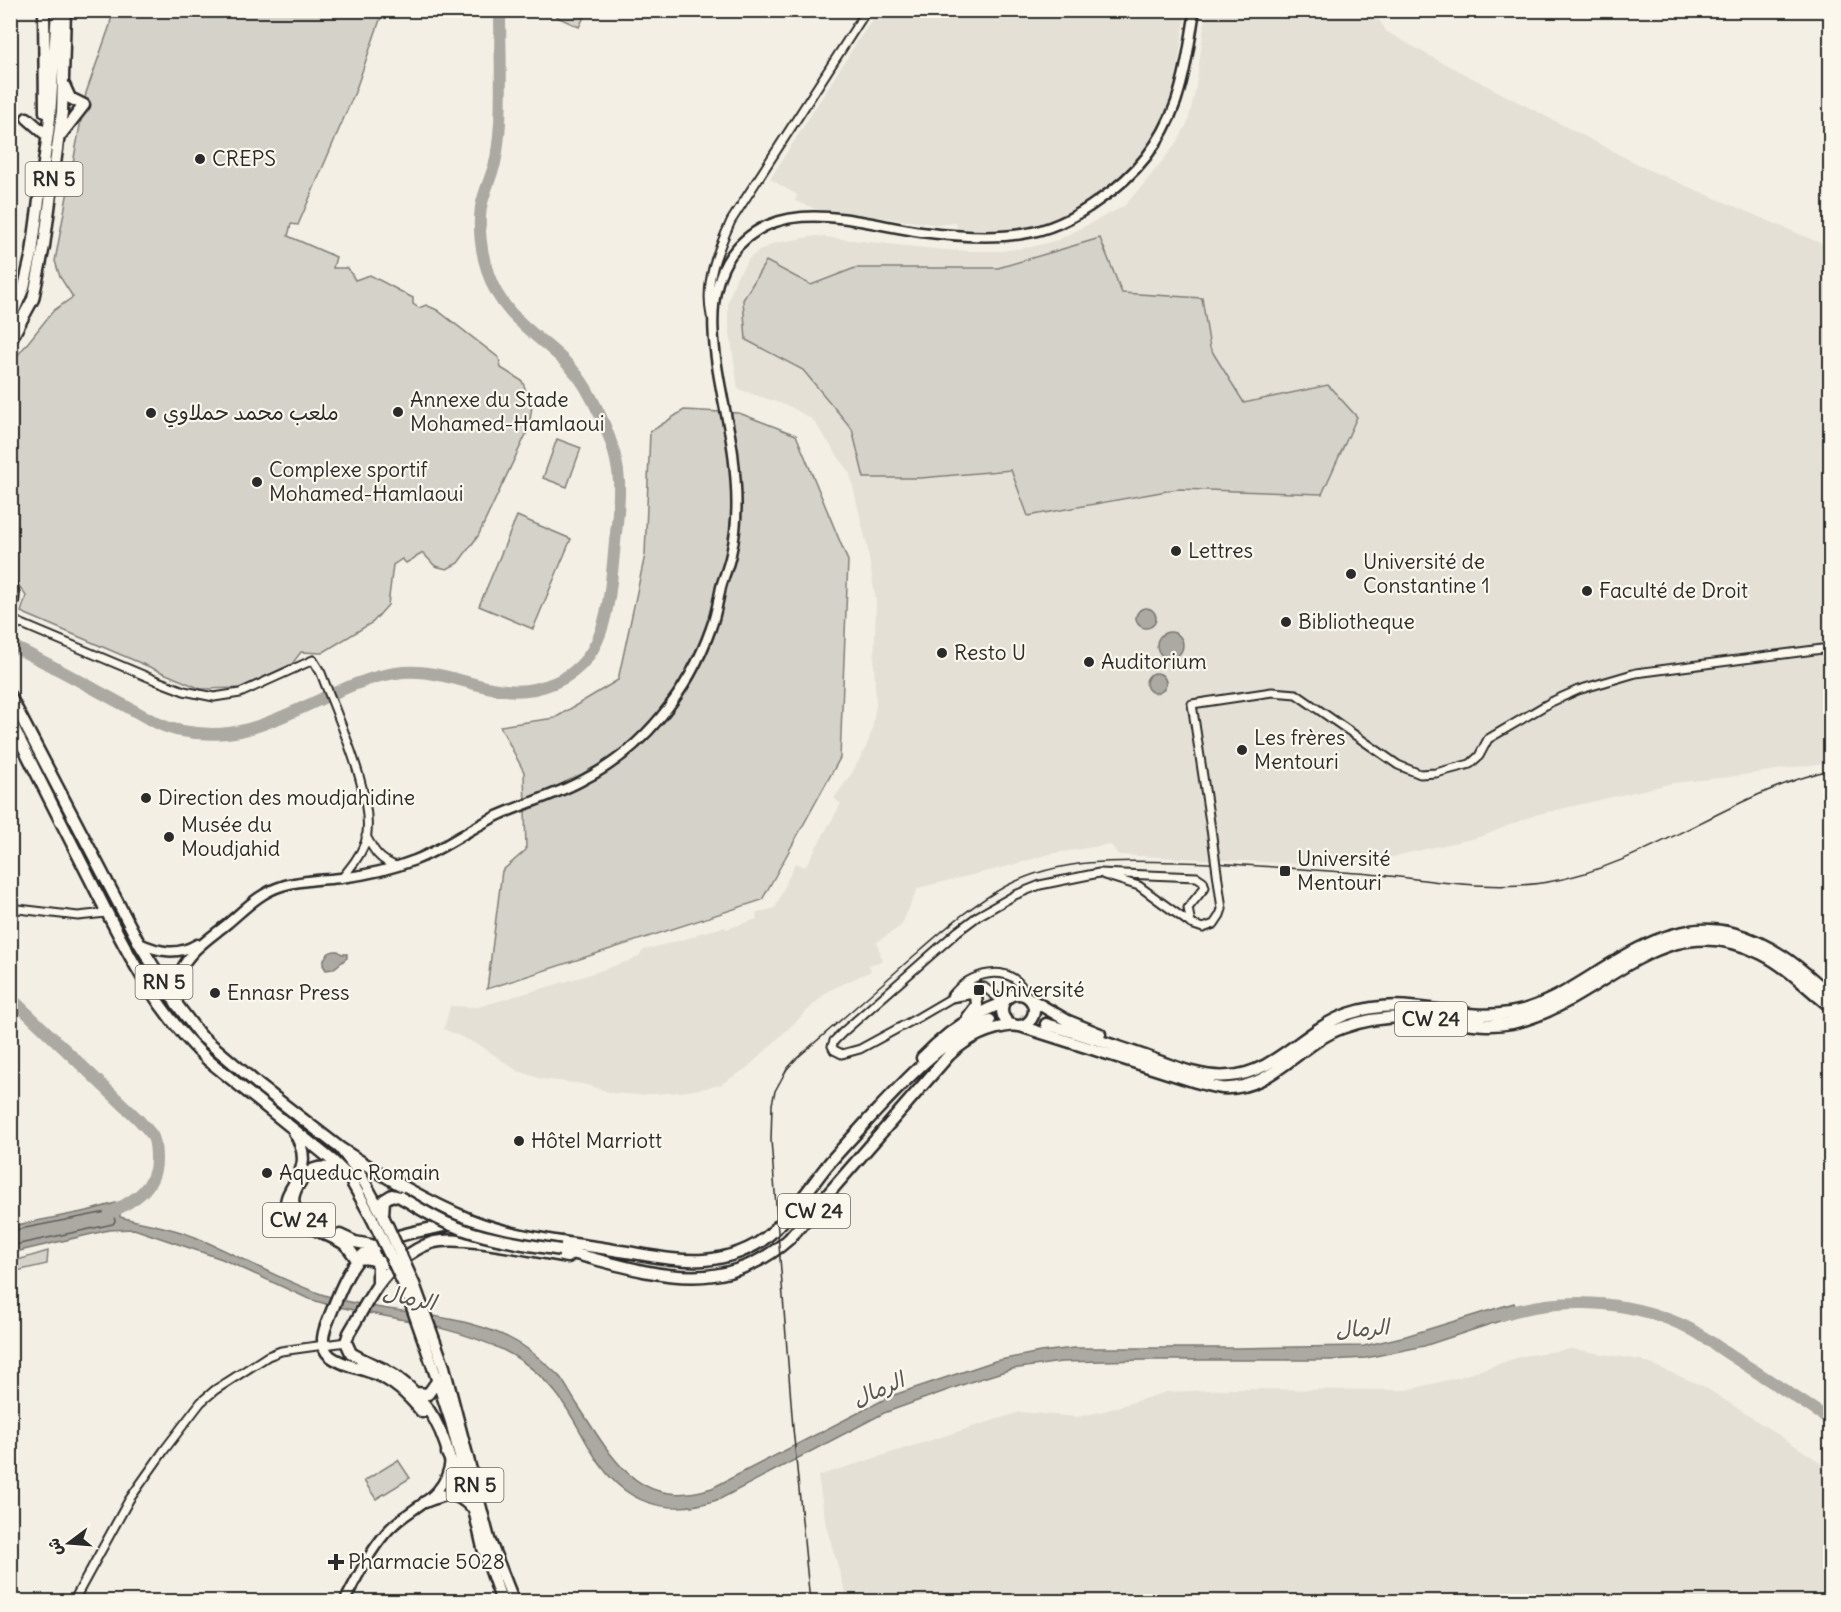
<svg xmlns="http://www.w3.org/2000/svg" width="1841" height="1612" viewBox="0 0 1841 1612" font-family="Delius,'Playpen Sans Arabic',sans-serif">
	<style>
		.built { fill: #e4e0d6 }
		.green { fill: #d5d2c9; stroke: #807e7a; stroke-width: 1.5 }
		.water { fill: #aca9a2; stroke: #787772; stroke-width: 1.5 }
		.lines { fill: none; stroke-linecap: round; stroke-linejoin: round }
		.shore { stroke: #5f5d5b; stroke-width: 1.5 }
		.river { stroke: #aca9a2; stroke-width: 12 }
		.highway-tunnel { stroke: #cbc8bf; stroke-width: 10; stroke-dasharray: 10 5; stroke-linecap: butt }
		.minor-casing { stroke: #2b2b2b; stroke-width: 11 }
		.major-casing { stroke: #2b2b2b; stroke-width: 13 }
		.highway-casing { stroke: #2b2b2b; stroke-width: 15 }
		.minor { stroke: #fbf7ec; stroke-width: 7 }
		.major { stroke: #fbf7ec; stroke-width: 8 }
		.highway { stroke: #fbf7ec; stroke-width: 10 }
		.tram { stroke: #2b2b2b; stroke-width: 1.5 }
		.minor-bridge-casing { stroke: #2b2b2b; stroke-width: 11; stroke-linecap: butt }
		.highway-bridge-casing { stroke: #2b2b2b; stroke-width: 15; stroke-linecap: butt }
		.minor-bridge { stroke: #fbf7ec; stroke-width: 7 }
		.highway-bridge { stroke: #fbf7ec; stroke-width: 10 }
		.poi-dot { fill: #2b2b2b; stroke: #fbf7ec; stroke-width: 2 }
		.labels { text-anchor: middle; stroke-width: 4.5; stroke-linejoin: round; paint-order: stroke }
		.shield { fill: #fbf7ec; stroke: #696865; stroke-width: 1.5 }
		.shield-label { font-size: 20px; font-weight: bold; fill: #2b2b2b }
		.poi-label { font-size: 21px; fill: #2b2b2b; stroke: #fbf7ec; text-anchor: start }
		.water-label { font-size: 22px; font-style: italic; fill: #585755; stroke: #fbf7ec }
	</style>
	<rect width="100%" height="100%" fill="#f3efe4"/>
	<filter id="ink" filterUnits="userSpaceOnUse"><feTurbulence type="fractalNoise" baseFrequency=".0167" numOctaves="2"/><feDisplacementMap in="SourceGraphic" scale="12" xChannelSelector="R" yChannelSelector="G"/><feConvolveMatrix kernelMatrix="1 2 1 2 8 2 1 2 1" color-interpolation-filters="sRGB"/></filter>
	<g filter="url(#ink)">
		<path class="built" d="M1373,10L1386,31L1426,54L1649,170L1830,247V762L1729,777L1673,783L1535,815L1480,837L1399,855L1380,861L1326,865L1118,855L1112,846L1106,845L1050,854L1005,867L918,888L901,926L877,942L882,961L869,965L871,971L828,991L747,1068L720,1085L706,1088L681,1092L638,1095L612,1093L583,1084L541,1079L516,1070L481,1046L444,1029L450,1006L478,1007L578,978L632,960L639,956L644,950L696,936V934L725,927L726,929L757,919L756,913L775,908L795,863L805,867L841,804L834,798L852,773L867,745L872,731L876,704L874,665L876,602L867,546L850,474L813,420L791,407L738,389L728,319V302L736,278L749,259L757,252L775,243L816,236L943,250L974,251H1002L1031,247L1058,240L1124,206L1144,184L1178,141L1188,122L1196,87L1206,11Z
			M879,11H1186L1174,90L1158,130L1132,168L1112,186L1088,203L1063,216L1043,224L1014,231L991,232H958L956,223L939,225L816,209L795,201L797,195L770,179L859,39Z
			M1571,1349L1641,1360L1703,1386L1814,1458L1830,1472V1601H848L826,1526L818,1476L1020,1412L1078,1417L1104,1411L1166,1392L1232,1389L1407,1390L1460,1377L1522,1356Z"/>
		<path class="green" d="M570,10L584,17L579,27L557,17L561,11Z
			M112,11H383L355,92L298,225L291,224L288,236L336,257L333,268H348L355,280L370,275L413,298V304L419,308L426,305L437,310L499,358L501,368L522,381L532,405L529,428L478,536L458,563L447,569L435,566L423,553L406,563L402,559L393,565L388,605L373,622L322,653L301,652L292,664L240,688L201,689L21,612L26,596L10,572V365L53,311L73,297L60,277L55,261L86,93L110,25Z
			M1100,238L1122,293L1202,298L1210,348L1244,403L1328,385L1357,417L1322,494L1178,489L1028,516L1011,470L921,478H864L852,429L803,370L746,340L743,300L766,261L811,285L855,268H998Z
			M684,410L739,413L796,435L848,561L840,758L762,900L487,989L502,871L526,850L524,772L500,726L555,718L618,680L645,555L650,432Z
			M557,439L581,448L567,487L543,478Z
			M517,516L571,539L533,629L479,606Z
			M48,1251L47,1264L12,1272L11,1289V1262Z
			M398,1460L410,1478L376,1499L364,1481Z"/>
		<path class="water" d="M1136 618a10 10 0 1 1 20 0a10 10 0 1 1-20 0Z
			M1157 645a13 13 0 1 1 26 0a13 13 0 1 1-26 0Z
			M1146 683a10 10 0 1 1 20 0a10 10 0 1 1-20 0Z
			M338,951L342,954H347V958L333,969L326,970L323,965C324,956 329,950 338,951Z
			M123,1201L126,1209L120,1212V1217C146,1224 171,1227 195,1237C238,1255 279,1280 324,1295C387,1316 475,1310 529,1350C539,1358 551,1368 560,1377C566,1385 571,1395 577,1404C612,1457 638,1512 712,1488L891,1396L995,1361L1040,1352L1074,1348H1238L1364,1346L1406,1336L1514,1303L1518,1315L1424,1346L1366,1358L1330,1360H1145L1061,1362L1012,1369L973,1381L884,1413L720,1499C680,1513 641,1510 611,1478C588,1453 577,1419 556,1393C542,1376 523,1360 503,1350C449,1324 385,1318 326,1304L309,1299L222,1259L134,1229L109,1230L11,1253V1226L87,1211Z"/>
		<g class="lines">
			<path class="shore" d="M10,1231L111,1211L113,1213L115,1221L113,1224L10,1246"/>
			<path class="river" d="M10,645C48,663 85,684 122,704C141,714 161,728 182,731C203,735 228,735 248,729C300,715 350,677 403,672C448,668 489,698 534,689C605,675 608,613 614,553C616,530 620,505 619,481C617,448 602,416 586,388C560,343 505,328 488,273C481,253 478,228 481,207C484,192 491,177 495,163C498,150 499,136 500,123C502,86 500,48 500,10
				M10,997L138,1119C143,1125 150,1131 153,1137C156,1144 156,1153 156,1160C156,1189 133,1201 110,1213
				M1501,1315C1559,1297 1624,1299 1680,1324C1698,1331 1714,1345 1730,1355C1764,1377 1797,1398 1830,1420"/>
			<path class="highway-tunnel" d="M990,1020L1015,1018L1046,1024"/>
			<g class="minor-casing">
				<path id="minor" d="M711,316C704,282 717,252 731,221L867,10
					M10,619L155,680L184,691L214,697L240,693L313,660L321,673C336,714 378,802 365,843C360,856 351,867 342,878
					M1211,829L1192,704L1272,692L1296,694L1398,765L1420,774L1436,773L1470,764L1479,756L1488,739L1551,702L1578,690L1636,673L1830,648
					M366,836C374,851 379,860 396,866
					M1104,875L1139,886L1191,924L1203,928L1214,924L1220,915L1222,909
					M10,908L78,916L106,913
					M955,992C974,970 1016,963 1026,996
					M1005,1000L998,998L984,987L972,986L919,1017L860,1049L842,1054L834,1050L832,1046L834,1041L843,1032L958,931L978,916L1015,895L1040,885L1099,873L1197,877L1203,881L1205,887L1188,908L1191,924
					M73,1602L129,1500L165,1449L201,1402L215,1390L268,1356L281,1351L346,1342"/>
			</g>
			<g class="major-casing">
				<path id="major" d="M10,582C17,592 14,603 10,614
					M139,943C159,952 177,956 197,944
					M178,1005C177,994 176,983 180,972C189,951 210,938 227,924C245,909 259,893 282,886C301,880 322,880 341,878C366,875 392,869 415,860C444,849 469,829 497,816C526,803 556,795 583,780C643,750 689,691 711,628C716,615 718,601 721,587C724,576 729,565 731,554C739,521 737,487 733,453C725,395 694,307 731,255C777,192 858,223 921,232C954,236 990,239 1022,234C1051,230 1076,217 1099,200C1135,176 1162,142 1176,102C1186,72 1190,41 1195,10
					M344,1602C357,1578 368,1554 385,1534C407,1506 446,1502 450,1460"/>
			</g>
			<g class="highway-casing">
				<path id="highway" d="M44,10L45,112
					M27,118L44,133
					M59,137L84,105L70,98L64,85
					M10,320L24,287L32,253L50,118L57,10
					M10,341L33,299L44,246L62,112L65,10
					M10,696L139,943L178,1006L200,1035L260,1086L340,1148L360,1174L383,1216
					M10,720C36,773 63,826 90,879C124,946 153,1009 209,1061L333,1161L349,1177L372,1218
					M1002 1010a16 16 0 1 1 32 0a16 16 0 1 1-32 0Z
					M953,996L970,993L976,996L977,1005L968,1017
					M1030,999L1068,1021L1100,1034
					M1046,1024C1078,1033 1110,1044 1142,1055C1169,1064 1200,1079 1229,1076C1276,1073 1303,1030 1348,1014C1408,993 1453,1022 1510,1013C1541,1008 1569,990 1596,973C1664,931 1711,909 1784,957C1801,968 1815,982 1830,994
					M1020,1026L1196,1082C1204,1084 1213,1087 1222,1088C1271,1091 1300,1043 1342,1028C1372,1017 1404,1015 1435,1019C1461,1022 1486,1028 1512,1023C1603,1004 1659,902 1762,954C1788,967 1808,989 1830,1006
					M922,1058C945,1034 971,1015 1003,1003
					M294,1132C321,1174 277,1189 288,1210C294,1223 330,1235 343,1243C349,1247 351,1252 355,1257L370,1259L394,1266
					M340,1148C381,1175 426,1201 471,1220C516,1238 566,1242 614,1250C643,1254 674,1262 704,1260C727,1258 753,1250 770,1234C792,1214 808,1190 826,1167C839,1151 854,1136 868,1120C902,1084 943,1037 990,1020
					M383,1215L384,1200L392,1195L400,1197
					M308,1217C302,1214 296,1212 294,1205C290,1193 305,1170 318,1168C327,1166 337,1172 345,1175
					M340,1235L355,1242L371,1245L378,1267V1285
					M560,1250C642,1270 718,1303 789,1239L949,1055C968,1037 988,1028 1014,1025
					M444,1367L489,1539L514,1602
					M434,1370L451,1422L468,1487
					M416,1393L428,1394L438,1380
					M422,1412C408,1395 394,1381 373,1373C360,1368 341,1365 330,1356C318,1345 324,1330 329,1318C336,1301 342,1283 352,1268C373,1234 419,1232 454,1224
					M447,1453L474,1510
					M450,1460C441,1422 420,1389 385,1370C374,1364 362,1360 351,1353L346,1342L349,1333C358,1318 367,1301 377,1286C390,1268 410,1250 431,1243C459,1234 536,1252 568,1257
					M425,1502C445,1494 453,1489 470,1506
					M473,1505L483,1548L502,1602"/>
			</g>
			<use href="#minor" class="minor"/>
			<use href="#major" class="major"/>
			<use href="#highway" class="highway"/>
			<path class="tram" d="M810,1602L793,1428L771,1140L772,1104L775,1091L787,1069L797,1058C834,1026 871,994 908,961C939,934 969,906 1006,886C1059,858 1119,860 1177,862C1237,863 1297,869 1357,873C1420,877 1485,893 1548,882C1650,864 1731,793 1830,770"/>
			<g class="minor-bridge-casing">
				<path id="minor-bridge" d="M1211,829L1222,909"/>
			</g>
			<g class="highway-bridge-casing">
				<path id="highway-bridge" d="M400,1197C418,1207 435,1219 454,1226C488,1240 525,1244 560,1250
					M383,1216L414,1284L444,1367
					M372,1218L405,1287L434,1370"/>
			</g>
			<use href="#minor-bridge" class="minor-bridge"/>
			<use href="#highway-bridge" class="highway-bridge"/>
		</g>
	</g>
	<g class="poi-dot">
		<circle cx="200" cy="159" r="6"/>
		<circle cx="398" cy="412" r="6"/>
		<circle cx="151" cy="413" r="6"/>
		<circle cx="257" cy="482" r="6"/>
		<circle cx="1176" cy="551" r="6"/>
		<circle cx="1351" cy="574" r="6"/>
		<circle cx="1587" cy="591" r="6"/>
		<circle cx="1286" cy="622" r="6"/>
		<circle cx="942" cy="653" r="6"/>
		<circle cx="1089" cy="662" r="6"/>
		<circle cx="1242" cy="750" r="6"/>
		<circle cx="146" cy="798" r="6"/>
		<circle cx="169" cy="837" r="6"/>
		<rect x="1279" y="865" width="12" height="12" rx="3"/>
		<rect x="973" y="984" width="12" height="12" rx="3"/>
		<circle cx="215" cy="993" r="6"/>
		<circle cx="519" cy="1141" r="6"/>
		<circle cx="267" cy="1173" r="6"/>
		<path d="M333 1553h6v6h6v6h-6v6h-6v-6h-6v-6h6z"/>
	</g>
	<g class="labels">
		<g class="shield">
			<rect x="25.5" y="162" width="57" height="34" rx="4.5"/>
			<rect x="135.5" y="965" width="57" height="34" rx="4.5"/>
			<rect x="1395" y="1002" width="72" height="34" rx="4.5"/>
			<rect x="778" y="1194" width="72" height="34" rx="4.5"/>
			<rect x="263" y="1203" width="72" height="34" rx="4.5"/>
			<rect x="446.5" y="1468" width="57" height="34" rx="4.5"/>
		</g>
		<g class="shield-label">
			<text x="54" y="186">RN 5</text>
			<text x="164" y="989">RN 5</text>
			<text x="1431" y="1026">CW 24</text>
			<text x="814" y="1218">CW 24</text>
			<text x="299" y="1227">CW 24</text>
			<text x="475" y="1492">RN 5</text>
		</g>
		<g class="poi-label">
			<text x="212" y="166">CREPS</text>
			<text x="410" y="407">Annexe du Stade<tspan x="410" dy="24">Mohamed-Hamlaoui</tspan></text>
			<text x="163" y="420">ملعب محمد حملاوي</text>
			<text x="269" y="477">Complexe sportif<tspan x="269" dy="24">Mohamed-Hamlaoui</tspan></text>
			<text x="1188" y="558">Lettres</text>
			<text x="1363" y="569">Université de<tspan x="1363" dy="24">Constantine 1</tspan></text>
			<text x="1599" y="598">Faculté de Droit</text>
			<text x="1298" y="629">Bibliotheque</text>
			<text x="954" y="660">Resto U</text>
			<text x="1101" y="669">Auditorium</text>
			<text x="1254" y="745">Les frères<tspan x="1254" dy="24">Mentouri</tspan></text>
			<text x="158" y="805">Direction des moudjahidine</text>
			<text x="181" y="832">Musée du<tspan x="181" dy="24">Moudjahid</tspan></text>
			<text x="1297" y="866">Université<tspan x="1297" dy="24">Mentouri</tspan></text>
			<text x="991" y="997">Université</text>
			<text x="227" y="1000">Ennasr Press</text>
			<text x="531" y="1148">Hôtel Marriott</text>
			<text x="279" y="1180">Aqueduc Romain</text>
			<text x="348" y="1569">Pharmacie 5028</text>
		</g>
		<g class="water-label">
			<text transform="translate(409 1297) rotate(12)" y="8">الرمال</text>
			<text transform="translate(1362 1328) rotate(-4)" y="8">الرمال</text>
			<text transform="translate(878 1389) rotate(-24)" y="8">الرمال</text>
		</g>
	</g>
	<rect width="1841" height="1612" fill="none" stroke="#fbf7ec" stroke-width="36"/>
	<rect x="18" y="18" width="1805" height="1576" fill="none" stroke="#2b2b2b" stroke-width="2" filter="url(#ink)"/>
	<g transform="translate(69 1543) rotate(254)" stroke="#fbf7ec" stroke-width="4.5" paint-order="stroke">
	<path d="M0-4.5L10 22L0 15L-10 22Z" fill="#2b2b2b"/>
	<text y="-9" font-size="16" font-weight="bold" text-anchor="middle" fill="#2b2b2b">ش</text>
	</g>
</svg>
